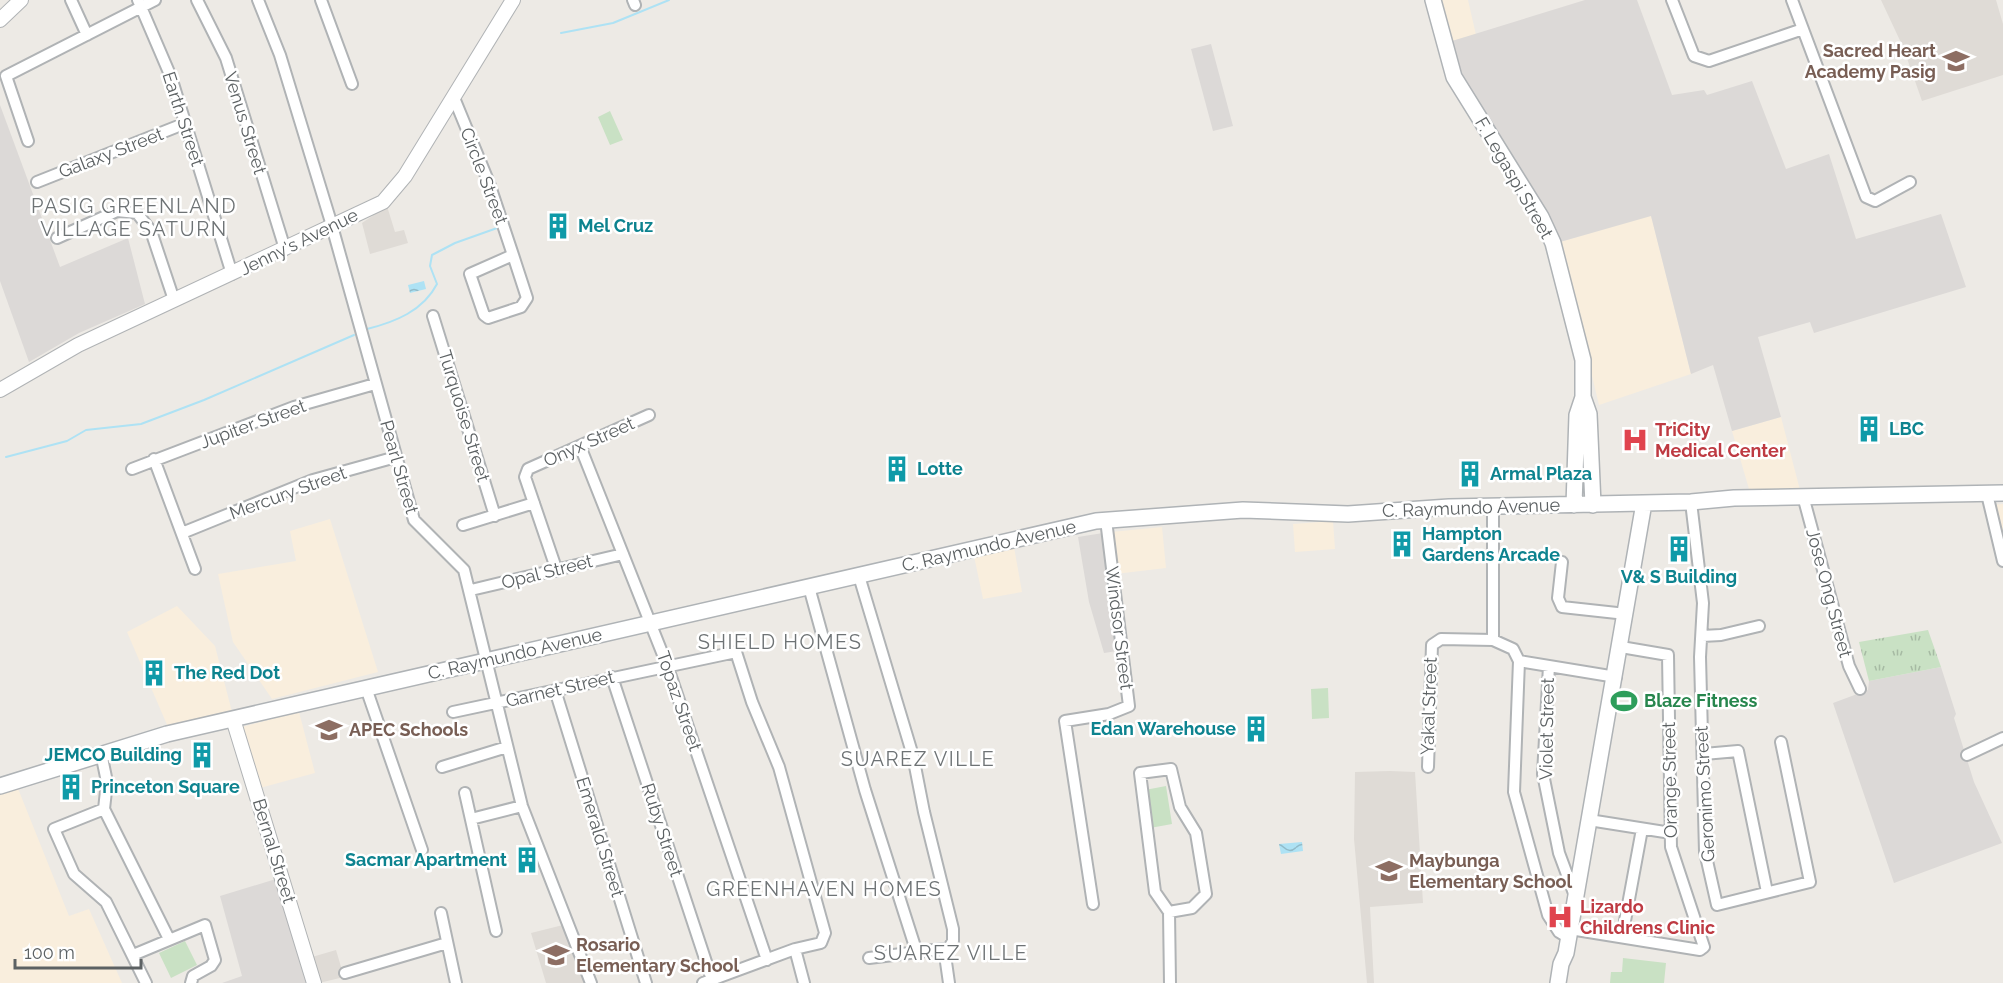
<svg xmlns="http://www.w3.org/2000/svg" width="2003" height="983" viewBox="0 0 2003 983" font-family="Raleway,sans-serif">
	<style>
		.commercial { fill: #f9eedd }
		.industrial { fill: #dcd9d7 }
		.education { fill: #dfdbd6 }
		.grass { fill: url(#grass-tufts) }
		.pitch { fill: #c9e1c4 }
		.water { fill: url(#water-waves) }
		.lines { fill: none; stroke-linecap: round; stroke-linejoin: round }
		.stream { stroke: #aee2f4; stroke-width: 2 }
		.minor-casing { stroke: #b0b3b5; stroke-width: 14 }
		.tertiary-casing { stroke: #b0b3b5; stroke-width: 16 }
		.secondary-casing { stroke: #afb3b6; stroke-width: 18 }
		.minor { stroke: #fff; stroke-width: 10 }
		.tertiary { stroke: #fff; stroke-width: 14 }
		.secondary { stroke: #fff; stroke-width: 15 }
		.labels { text-anchor: middle; stroke-width: 5; stroke-linejoin: round; paint-order: stroke }
		.education-label { font-size: 18px; font-weight: bold; fill: #785e54; stroke: #fff; text-anchor: start }
		.street-label { font-size: 18px; fill: #5c6163; stroke: #fff }
		.culture-label { font-size: 18px; font-weight: bold; fill: #0d838f; stroke: #fff; text-anchor: start }
		.health-label { font-size: 18px; font-weight: bold; fill: #be3a42; stroke: #fff; text-anchor: start }
		.leisure-label { font-size: 18px; font-weight: bold; fill: #27864d; stroke: #fff; text-anchor: start }
		.neighbourhood-label { font-size: 20px; letter-spacing: 1.5px; fill: #6e7375; stroke: #fff }
	</style>
	<defs>
		<pattern id="grass-tufts" width="24" height="20" patternUnits="userSpaceOnUse" patternTransform="scale(1.5)"><rect width="24" height="20" fill="#c9e1c4"/><path d="M3 7l-1-3M5 7V3M7 7l1-3M15 17l-1-3M17 17v-4M19 17l1-3" fill="none" stroke="#a6baa3"/></pattern>
		<pattern id="water-waves" width="16" height="10" patternUnits="userSpaceOnUse" patternTransform="scale(1.5)"><rect width="16" height="10" fill="#aee2f4"/><path d="M0 5q4-4 8 0t8 0" fill="none" stroke="#91bbc9"/></pattern>
	</defs>
	<rect width="100%" height="100%" fill="#edeae5"/>
	<path class="commercial" d="M1442,0H1468L1476,35L1452,41Z
		M1651,215L1691,374L1599,405L1560,242Z
		M1781,417L1800,490L1749,489L1732,431Z
		M2003,504V547L1992,505Z
		M330,519L378,672L272,699L233,642L218,574L296,561L290,531Z
		M1333,521L1335,549L1295,552L1293,524Z
		M1162,527L1166,568L1115,574L1111,532Z
		M1014,547L1022,592L983,599L974,556Z
		M177,606L215,646L232,712L168,727L127,632Z
		M299,712L315,773L260,788L242,727Z
		M17,786L69,916L89,909L122,983H0V791Z"/>
	<path class="industrial" d="M1585,0H1637L1672,95L1704,90L1707,95L1752,81L1786,169L1829,154L1856,239L1941,214L1966,287L1814,333L1810,322L1758,337L1781,417L1732,431L1713,365L1691,374L1651,216L1560,242L1557,232L1462,77L1452,41Z
		M1211,44L1233,126L1213,131L1191,49Z
		M0,105L60,267L128,238L145,304L79,333L29,362L0,281Z
		M1103,533L1117,651L1104,653L1089,602L1078,537Z
		M1941,667L1956,714L1954,718L1974,782L2002,843L1894,883L1833,703L1868,690L1869,681Z
		M276,879L308,983H222L242,976L220,896Z"/>
	<path class="education" d="M1881,0H1996L2003,24V75L1922,101L1903,47Z
		M387,206L395,232L404,230L408,243L370,254L362,223Z
		M1390,771L1415,772L1423,903L1370,907L1374,983H1367L1354,839L1355,772Z
		M563,925L586,983H546L531,933Z
		M336,950L344,977L319,983L312,957Z"/>
	<path class="grass" d="M1928,630L1941,667L1869,681L1859,642Z"/>
	<path class="pitch" d="M610,111L623,140L610,145L598,117Z
		M1328,688L1329,718L1312,719L1311,689Z
		M1166,786L1172,824L1150,828L1145,790Z
		M185,941L197,965L171,978L159,953Z
		M1623,958L1666,963L1664,983H1610L1611,972H1622Z"/>
	<path class="water" d="M424,281L426,289L410,293L408,285Z
		M1302,842L1303,851L1281,854L1279,844Z"/>
	<g class="lines">
		<path class="stream" d="M561,33L613,23L669,0
			M367,329C395,322 423,311 437,284L430,266L432,255L455,243L500,227
			M6,457L67,441L86,430L141,424L204,400L354,335"/>
		<g class="minor-casing">
			<path id="minor" d="M71,0L87,35
				M138,0L171,77L232,274
				M197,0L226,58L285,249
				M258,0L280,55L330,219L414,520L464,570L522,806L591,983
				M321,0L352,84
				M633,0L635,5
				M1672,0L1694,56L1709,61L1803,29
				M1792,0L1866,197L1875,201L1910,182
				M454,98L489,183L513,255L470,274L484,315L488,318L521,307L527,298L513,255
				M28,141L6,76L155,0
				M37,182L186,123
				M57,238L117,211L137,213L151,231L174,300
				M433,316L495,516
				M580,446L667,665L767,960
				M154,459L195,569
				M132,469L294,407L375,384
				M1987,494L2003,561
				M1803,496L1849,666L1860,689
				M1691,502L1703,603L1700,657L1705,852L1717,905L1810,882L1781,742
				M1493,506V640
				M463,525L534,503
				M182,533L313,480L396,457
				M1562,562L1558,598L1562,607L1626,614
				M557,571L525,477L528,469L649,415
				M859,576L913,756L924,812L953,929V941L945,955L949,983
				M809,587L865,790L917,953
				M471,590L623,554
				M1702,636L1721,635L1759,626
				M1519,661L1616,677
				M1549,666L1543,774L1559,853L1575,896
				M612,677L713,983
				M366,688L422,850
				M555,690L646,983
				M453,712L736,652L752,702L779,767L825,933L821,943L795,949
				M101,753L107,782L104,809L169,939
				M1704,754L1738,751L1767,892
				M1967,755L2003,738
				M442,767L507,747
				M1428,767L1432,645L1441,639L1493,640L1513,649L1519,661L1514,792L1548,915L1559,932L1569,938
				M465,793L496,931
				M104,809L54,829L74,874L106,902L146,983
				M471,819L522,806
				M1589,820L1671,833
				M1093,904L1065,721L1109,714L1129,706L1106,520
				M1169,912L1192,908L1206,894L1196,833L1180,807L1171,769L1140,773L1155,892L1169,912L1170,983
				M441,913L456,983
				M1570,929L1700,950L1704,947L1671,847L1668,655L1621,647
				M1622,937L1642,829
				M133,955L205,925L215,960L211,966L193,976L191,983
				M869,958L950,948
				M345,973L447,943
				M703,983L795,949L804,983"/>
		</g>
		<g class="tertiary-casing">
			<path id="tertiary" d="M0,20L21,0
				M0,390L78,345L383,202L405,176L513,0
				M233,719L314,983"/>
		</g>
		<g class="secondary-casing">
			<path id="secondary" d="M1433,0L1454,77L1541,217L1553,243L1583,360V397L1589,414L1593,505
				M1574,505L1577,415L1583,397
				M0,786L167,734L1096,521L1243,510L1348,514L1449,507L1691,502L1734,498L2003,493
				M1558,983L1561,964L1566,953L1644,503"/>
		</g>
		<use href="#minor" class="minor"/>
		<use href="#tertiary" class="tertiary"/>
		<use href="#secondary" class="secondary"/>
	</g>
	<defs>
		<g id="school-bare" transform="scale(2.07)"><path d="M0-5L7-2L0 1L-7-2ZM-4 1L0 2.5L4 1V4Q0 6-4 4Z" fill="#8d6e63" stroke="#fff" stroke-width="2.5" paint-order="stroke"/></g>
		<g id="building-bare" transform="scale(2.07)"><path d="M-4-6H4V6H1V3H-1V6H-4ZM-2.5-4.3h1.7v1.8h-1.7ZM.8-4.3h1.7v1.8H.8ZM-2.5-1h1.7V.8h-1.7ZM.8-1h1.7V.8H.8Z" fill="#0f9aa8" stroke="#fff" stroke-width="2.5" paint-order="stroke"/></g>
		<g id="hospital-bare" transform="scale(2.07)"><path d="M-5-5h3v3.5h4V-5h3V5h-3V1.5h-4V5h-3Z" fill="#e0444e" stroke="#fff" stroke-width="2.5" paint-order="stroke"/></g>
		<g id="stadium-bare" transform="scale(2.07)"><path d="M0-5a6.5 5 0 1 0 0 10a6.5 5 0 1 0 0-10ZM-3.5-1.8h7v3.6h-7Z" fill="#2e9e5b" stroke="#fff" stroke-width="2.5" paint-order="stroke"/></g>
	</defs>
	<g fill-rule="evenodd">
		<use href="#school-bare" x="1956" y="61"/>
		<use href="#building-bare" x="558" y="226"/>
		<use href="#building-bare" x="1869" y="429"/>
		<use href="#hospital-bare" x="1635" y="440"/>
		<use href="#building-bare" x="897" y="469"/>
		<use href="#building-bare" x="1470" y="474"/>
		<use href="#building-bare" x="1402" y="544"/>
		<use href="#building-bare" x="1679" y="549"/>
		<use href="#building-bare" x="154" y="673"/>
		<use href="#stadium-bare" x="1624" y="701"/>
		<use href="#building-bare" x="1256" y="729"/>
		<use href="#school-bare" x="329" y="730"/>
		<use href="#building-bare" x="202" y="755"/>
		<use href="#building-bare" x="71" y="787"/>
		<use href="#building-bare" x="527" y="860"/>
		<use href="#school-bare" x="1389" y="871"/>
		<use href="#hospital-bare" x="1560" y="917"/>
		<use href="#school-bare" x="556" y="955"/>
	</g>
	<g class="labels">
		<g class="education-label">
			<text x="1936" y="57" text-anchor="end">Sacred Heart<tspan x="1936" dy="21">Academy Pasig</tspan></text>
			<text x="349" y="736">APEC Schools</text>
			<text x="1409" y="867">Maybunga<tspan x="1409" dy="21">Elementary School</tspan></text>
			<text x="576" y="951">Rosario<tspan x="576" dy="21">Elementary School</tspan></text>
		</g>
		<g class="street-label">
			<text transform="translate(183 119) rotate(72)" y="6">Earth Street</text>
			<text transform="translate(245 123) rotate(73)" y="6">Venus Street</text>
			<text transform="translate(111 153) rotate(-21)" y="6">Galaxy Street</text>
			<text transform="translate(484 176) rotate(69)" y="6">Circle Street</text>
			<text transform="translate(1514 178) rotate(60)" y="6">F. Legaspi Street</text>
			<text transform="translate(299 242) rotate(-26)" y="6">Jenny's Avenue</text>
			<text transform="translate(464 416) rotate(73)" y="6">Turquoise Street</text>
			<text transform="translate(253 424) rotate(-20)" y="6">Jupiter Street</text>
			<text transform="translate(589 442) rotate(-24)" y="6">Onyx Street</text>
			<text transform="translate(399 467) rotate(74)" y="6">Pearl Street</text>
			<text transform="translate(288 493) rotate(-20)" y="6">Mercury Street</text>
			<text transform="translate(1471 508) rotate(-2)" y="6">C. Raymundo Avenue</text>
			<text transform="translate(989 546) rotate(-13)" y="6">C. Raymundo Avenue</text>
			<text transform="translate(547 572) rotate(-14)" y="6">Opal Street</text>
			<text transform="translate(1829 593) rotate(75)" y="6">Jose Ong Street</text>
			<text transform="translate(1119 628) rotate(83)" y="6">Windsor Street</text>
			<text transform="translate(515 654) rotate(-13)" y="6">C. Raymundo Avenue</text>
			<text transform="translate(560 689) rotate(-13)" y="6">Garnet Street</text>
			<text transform="translate(679 701) rotate(71)" y="6">Topaz Street</text>
			<text transform="translate(1429 706) rotate(-88)" y="6">Yakal Street</text>
			<text transform="translate(1547 729) rotate(-89)" y="6">Violet Street</text>
			<text transform="translate(1670 780) rotate(-91)" y="6">Orange Street</text>
			<text transform="translate(1705 794) rotate(-93)" y="6">Geronimo Street</text>
			<text transform="translate(662 830) rotate(72)" y="6">Ruby Street</text>
			<text transform="translate(600 837) rotate(73)" y="6">Emerald Street</text>
			<text transform="translate(274 851) rotate(73)" y="6">Bernal Street</text>
		</g>
		<g class="culture-label">
			<text x="578" y="232">Mel Cruz</text>
			<text x="1889" y="435">LBC</text>
			<text x="917" y="475">Lotte</text>
			<text x="1490" y="480">Armal Plaza</text>
			<text x="1422" y="540">Hampton<tspan x="1422" dy="21">Gardens Arcade</tspan></text>
			<text x="1679" y="583" text-anchor="middle">V&amp; S Building</text>
			<text x="174" y="679">The Red Dot</text>
			<text x="1236" y="735" text-anchor="end">Edan Warehouse</text>
			<text x="182" y="761" text-anchor="end">JEMCO Building</text>
			<text x="91" y="793">Princeton Square</text>
			<text x="507" y="866" text-anchor="end">Sacmar Apartment</text>
		</g>
		<g class="health-label">
			<text x="1655" y="436">TriCity<tspan x="1655" dy="21">Medical Center</tspan></text>
			<text x="1580" y="913">Lizardo<tspan x="1580" dy="21">Childrens Clinic</tspan></text>
		</g>
		<g class="leisure-label">
			<text x="1644" y="707">Blaze Fitness</text>
		</g>
		<g class="neighbourhood-label">
			<text x="134" y="213">PASIG GREENLAND<tspan x="134" dy="23">VILLAGE SATURN</tspan></text>
			<text x="780" y="649">SHIELD HOMES</text>
			<text x="918" y="766">SUAREZ VILLE</text>
			<text x="824" y="896">GREENHAVEN HOMES</text>
			<text x="951" y="960">SUAREZ VILLE</text>
		</g>
	</g>
	<path d="M15 959v9h126v-9" fill="none" stroke="#5c6163" stroke-width="3"/>
	<text x="24" y="959" font-size="18" fill="#5c6163" stroke="#ffffff" stroke-width="4.5" paint-order="stroke">100 m</text>
</svg>
